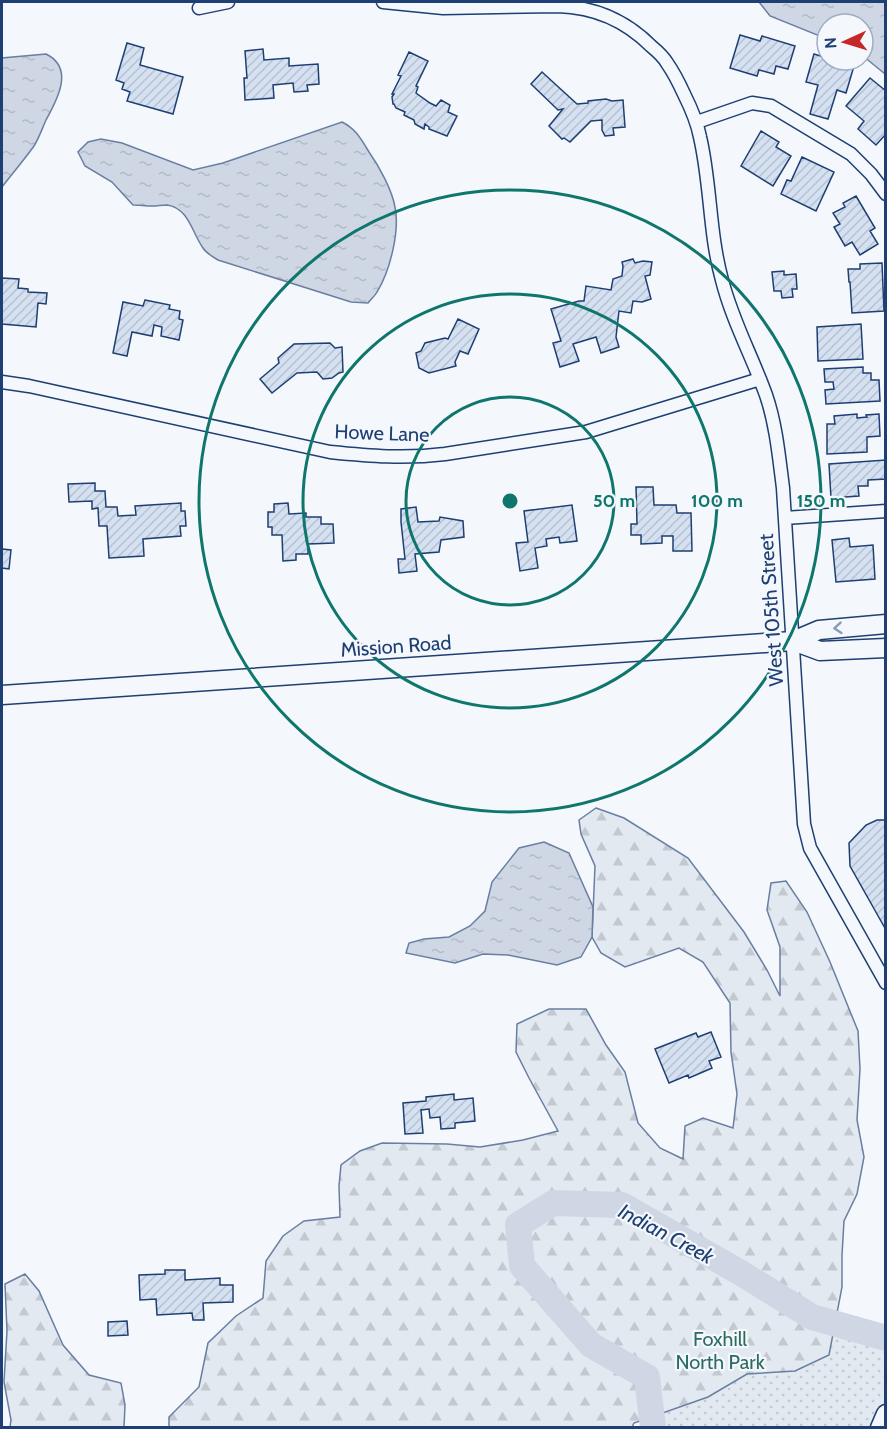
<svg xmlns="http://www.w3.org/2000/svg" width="887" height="1429" viewBox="0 0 887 1429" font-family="Cabin,sans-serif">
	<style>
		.grass { fill: url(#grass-dots); stroke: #687fa3; stroke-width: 1.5 }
		.forest { fill: url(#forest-firs); stroke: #687fa3; stroke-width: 1.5 }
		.water { fill: url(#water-ripples); stroke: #687fa3; stroke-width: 1.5 }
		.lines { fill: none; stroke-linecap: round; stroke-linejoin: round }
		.river { stroke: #cfd7e4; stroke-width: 26 }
		.building { fill: url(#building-hatch); stroke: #1d3f73; stroke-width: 1.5 }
		.street-casing { stroke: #1d3f73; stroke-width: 15 }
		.secondary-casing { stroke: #1d3f73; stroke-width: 21 }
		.street { stroke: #f4f7fb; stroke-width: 12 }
		.secondary { stroke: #f4f7fb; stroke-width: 18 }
		.oneway { stroke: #889bb7 }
		.ring { fill: none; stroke: #0f766e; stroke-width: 3 }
		.labels { text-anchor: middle; stroke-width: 4.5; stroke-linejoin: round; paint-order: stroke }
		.street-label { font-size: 20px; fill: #1d3f73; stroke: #f4f7fb }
		.park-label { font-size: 20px; fill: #2c6c60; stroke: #f4f7fb }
		.water-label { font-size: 21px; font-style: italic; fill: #1d3f73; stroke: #f4f7fb }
		.centre { fill: #0f766e; stroke: #f4f7fb; stroke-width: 3 }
		.ring-label { font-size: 18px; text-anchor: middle; font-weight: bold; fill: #0f766e; stroke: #f4f7fb; stroke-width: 4.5; stroke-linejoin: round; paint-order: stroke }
	</style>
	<defs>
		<pattern id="grass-dots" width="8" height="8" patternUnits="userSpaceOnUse" patternTransform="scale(1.5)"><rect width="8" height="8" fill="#e3e9f0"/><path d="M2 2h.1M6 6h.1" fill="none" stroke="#c2c9d1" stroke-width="1.8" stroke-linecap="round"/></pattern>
		<pattern id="forest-firs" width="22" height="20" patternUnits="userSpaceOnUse" patternTransform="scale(1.5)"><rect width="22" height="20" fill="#e3e9f0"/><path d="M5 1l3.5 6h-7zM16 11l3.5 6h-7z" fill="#c2c9d1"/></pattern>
		<pattern id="water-ripples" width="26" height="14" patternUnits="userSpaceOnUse" patternTransform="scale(1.5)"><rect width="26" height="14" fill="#cfd7e4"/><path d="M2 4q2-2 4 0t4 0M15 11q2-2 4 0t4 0" fill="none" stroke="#b1bac7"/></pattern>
		<pattern id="building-hatch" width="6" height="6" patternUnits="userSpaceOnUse" patternTransform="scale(1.5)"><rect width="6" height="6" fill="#d5e0f0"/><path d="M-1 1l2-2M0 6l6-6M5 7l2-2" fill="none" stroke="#b6c1d1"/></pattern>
	</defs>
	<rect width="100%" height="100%" fill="#f4f7fb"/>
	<path class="grass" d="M812,1317L885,1338V1427H653L647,1377Z"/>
	<path class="forest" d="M596,808L624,818L688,858L744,932L767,970L780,996V947L767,910L771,883L786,881L807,912L830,962L858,1031L860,1069L857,1120L864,1157L857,1194L844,1221L842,1255V1287L829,1355L795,1371L747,1374L708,1397L634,1423L632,1427L169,1428V1417L199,1387L208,1343L236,1316L263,1298L266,1261L283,1236L304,1221L340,1217L339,1186L341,1165L360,1151L382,1143L447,1144L480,1147L523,1140L558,1131L529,1078L516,1052L517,1024L549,1009H586L606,1045L625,1072L638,1123L660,1148L683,1159L685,1126L703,1118L733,1128L737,1094L731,1052L730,1003L703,962L679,948L625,967L601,953L592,937L595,866L581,834L579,820Z
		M25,1274L39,1291L63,1345L89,1375L121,1383L125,1405L124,1427H10L11,1420L4,1382L7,1331L5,1284Z"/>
	<path class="water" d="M759,2H885V74L863,56V24H827V39L770,16Z
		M46,54C75,68 57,100 46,120C42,129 39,138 34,146C24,160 12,174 2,187V58Z
		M342,122C356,129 361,139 369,152C379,166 392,190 395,207C400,231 390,271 377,292C375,296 371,299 368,303L351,302L218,260C213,257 206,253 203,248C192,233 189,208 167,205C162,205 157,206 152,206C146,206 139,205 133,205L112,182L85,166L78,152L88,142L101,139L122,143L193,170L223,163Z
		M544,842L569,853L593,907L592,937L581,957L557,965L508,955L483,954L455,963L406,953L409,943L424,939L449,937L470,926L485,911L492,882L519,848Z"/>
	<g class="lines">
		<path class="river" d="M653,1428L647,1377L591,1345L522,1266L518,1225L553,1203L622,1205L741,1273L812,1317L886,1338"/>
	</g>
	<path class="building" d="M740,35L760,41L762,36L795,46L788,69L776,66L774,74L759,70L757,76L730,68Z
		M127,43L144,48L140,65L183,77L173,114L127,101L130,92L122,89L124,83L116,80Z
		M263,49L264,60L289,58V66L318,64L319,84L307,85L308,91L294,92L293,83L273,85L274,98L245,100L244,78H247L245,51Z
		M409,52L428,61L416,86L418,87L416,93L430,103L436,106L441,100L450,105L448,112L457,116L447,136L429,129V127L425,124L424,129L415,124L414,120L404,115L405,112L396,108L394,104H393L392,97L394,94H392L401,76L398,75Z
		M814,54L827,58V60H833L854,66L846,93L837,90L828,119L810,114L818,85L806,82Z
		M542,72L577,104L588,103V101L606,99L612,101L623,100L625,127L613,128L614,135L605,136L602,130V120L591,121L570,142L564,138L562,139L549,126L563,109L558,110L531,84Z
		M870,78L886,91V134L876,145L858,129L864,121L846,106Z
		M761,131L779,142L776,147L791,156L773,186L741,166Z
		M802,157L834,172L816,211L781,194L787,180L791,181Z
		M856,196L875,228L870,231L878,244L860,255L852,242L845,246L834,227L840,224L833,213L845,207L843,203Z
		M633,259L635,263L643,261L652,262L650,275L645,276L651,299L642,302L633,301L631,313L619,311L616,337L619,347L601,353L596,337L573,344L579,361L560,367L553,343L561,341L551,309L579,301H584L586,286L611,290L613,279L622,276L623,266L622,262Z
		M882,263L884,311L852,313L850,282H849L848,269H860V264Z
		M784,271V275L796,274L797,289H792L793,297L782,298L781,291H774L772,272Z
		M2,278L19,279L18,288L28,289V292L47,293L46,304L38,303L36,327L2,324Z
		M145,300L170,305L169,309L180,311L179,319L183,320L179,340L161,336L162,327L154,325L152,336L132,332L127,356L113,353L123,302L143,306Z
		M458,319L479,329L468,354L460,351L455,362L456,366L429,373L419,368L416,353L421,351L425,343L445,338L448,339Z
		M861,324L863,359L818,361L817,327Z
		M330,343L335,348L342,347L343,372L339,373L332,378L323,379L317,372L297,373L272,393L260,379L279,363L278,358L294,344Z
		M863,367V373H871V380H879L880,401L826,404L825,390L834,389L833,382H825L824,369Z
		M857,414V418L867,417L866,415L879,414L880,436L867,437V452L827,454V424H835L834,416Z
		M886,460V479L868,480V486H858L859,496L831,498L829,464Z
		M95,483V491H105L106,507H117L118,516L136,515L135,506L181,503V511H185L186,526H180L181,536L143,539L144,556L109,558L107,526H99L98,508L92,509V501L69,502L68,484Z
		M636,487H653L654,505H676L677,513H691L692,551H673V536H662V543L641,544V535H631V524H637Z
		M288,503L289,514L306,513V517H321V524H333L334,543L308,544V554H296V560L283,561L282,535H272V527H268V512H274V504Z
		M572,505L577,541L560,543L559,537L546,539L547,546L535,548L538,568L520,571L516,543L528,542L524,511Z
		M416,507L418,522L439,521L440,517L463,521L464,537L441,540L439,552L415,554L417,571L399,573L398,559H405L401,522V509Z
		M849,538L850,547L873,545L875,579L836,582L832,540Z
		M2,549L11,550L9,569L2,568Z
		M877,820H886V930L850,866L849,843L866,825Z
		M711,1032L721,1057L709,1061L712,1068L689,1078L688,1075L669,1083L655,1049L696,1033L698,1037Z
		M454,1094V1100L473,1098L475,1121L455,1123V1128L441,1129L440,1117L430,1118L429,1109L421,1110L423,1133L405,1134L403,1103L426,1101V1097Z
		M165,1270H185V1280L220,1278V1285H233V1302L203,1303L204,1320H193L192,1313L157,1315L156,1299L140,1300L139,1275L165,1274Z
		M127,1321L128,1335L108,1336V1322Z"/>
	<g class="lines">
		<g class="street-casing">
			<path id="street" d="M383,2L443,8L558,6C595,7 625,20 651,46C657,51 663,56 667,63C674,73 679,83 684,94C691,108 697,121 700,137C711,184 709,233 722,280C732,320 752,356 766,395C776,424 779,457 783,488L804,824L810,848L886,983
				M199,8L228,2
				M697,122L752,103L771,106L851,154L871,174L886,194
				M2,382L29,386L330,452C370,456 405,459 445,454L586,432L760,379
				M785,518L886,511"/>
		</g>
		<g class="secondary-casing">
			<path id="secondary" d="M793,641L820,651L886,648
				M2,695L793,641L819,630L886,624
				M880,1428L886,1414"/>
		</g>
		<use href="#street" class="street"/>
		<use href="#secondary" class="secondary"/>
	</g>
	<defs><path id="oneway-chevron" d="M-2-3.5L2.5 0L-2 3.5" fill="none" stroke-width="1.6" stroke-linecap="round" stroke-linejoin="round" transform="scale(1.5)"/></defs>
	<use class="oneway" href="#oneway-chevron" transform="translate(838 628) rotate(175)"/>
	<g class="ring">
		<circle cx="510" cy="501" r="104"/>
		<circle cx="510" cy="501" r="207"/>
		<circle cx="510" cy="501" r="311"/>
	</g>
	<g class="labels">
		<g class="street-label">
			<text transform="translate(382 433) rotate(2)" y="7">Howe Lane</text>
			<text transform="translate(771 610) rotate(-94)" y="7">West 105th Street</text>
			<text transform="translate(396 646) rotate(-4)" y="7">Mission Road</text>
		</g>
		<g class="park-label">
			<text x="720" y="1346">Foxhill<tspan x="720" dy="23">North Park</tspan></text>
		</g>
		<g class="water-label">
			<text transform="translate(666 1234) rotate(28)" y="7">Indian Creek</text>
		</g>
	</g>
	<circle cx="510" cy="501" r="9" class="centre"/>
	<g class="ring-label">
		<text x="614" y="507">50 m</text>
		<text x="717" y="507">100 m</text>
		<text x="821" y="507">150 m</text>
	</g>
	<rect width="887" height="1429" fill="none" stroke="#1d3f73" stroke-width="6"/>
	<g transform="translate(845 42) rotate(266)"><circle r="28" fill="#f4f7fb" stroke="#9eadc5" stroke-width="1.5"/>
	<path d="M0-4.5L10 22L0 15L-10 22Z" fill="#c62828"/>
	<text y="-9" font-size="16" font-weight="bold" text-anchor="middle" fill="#1d3f73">N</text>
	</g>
</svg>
